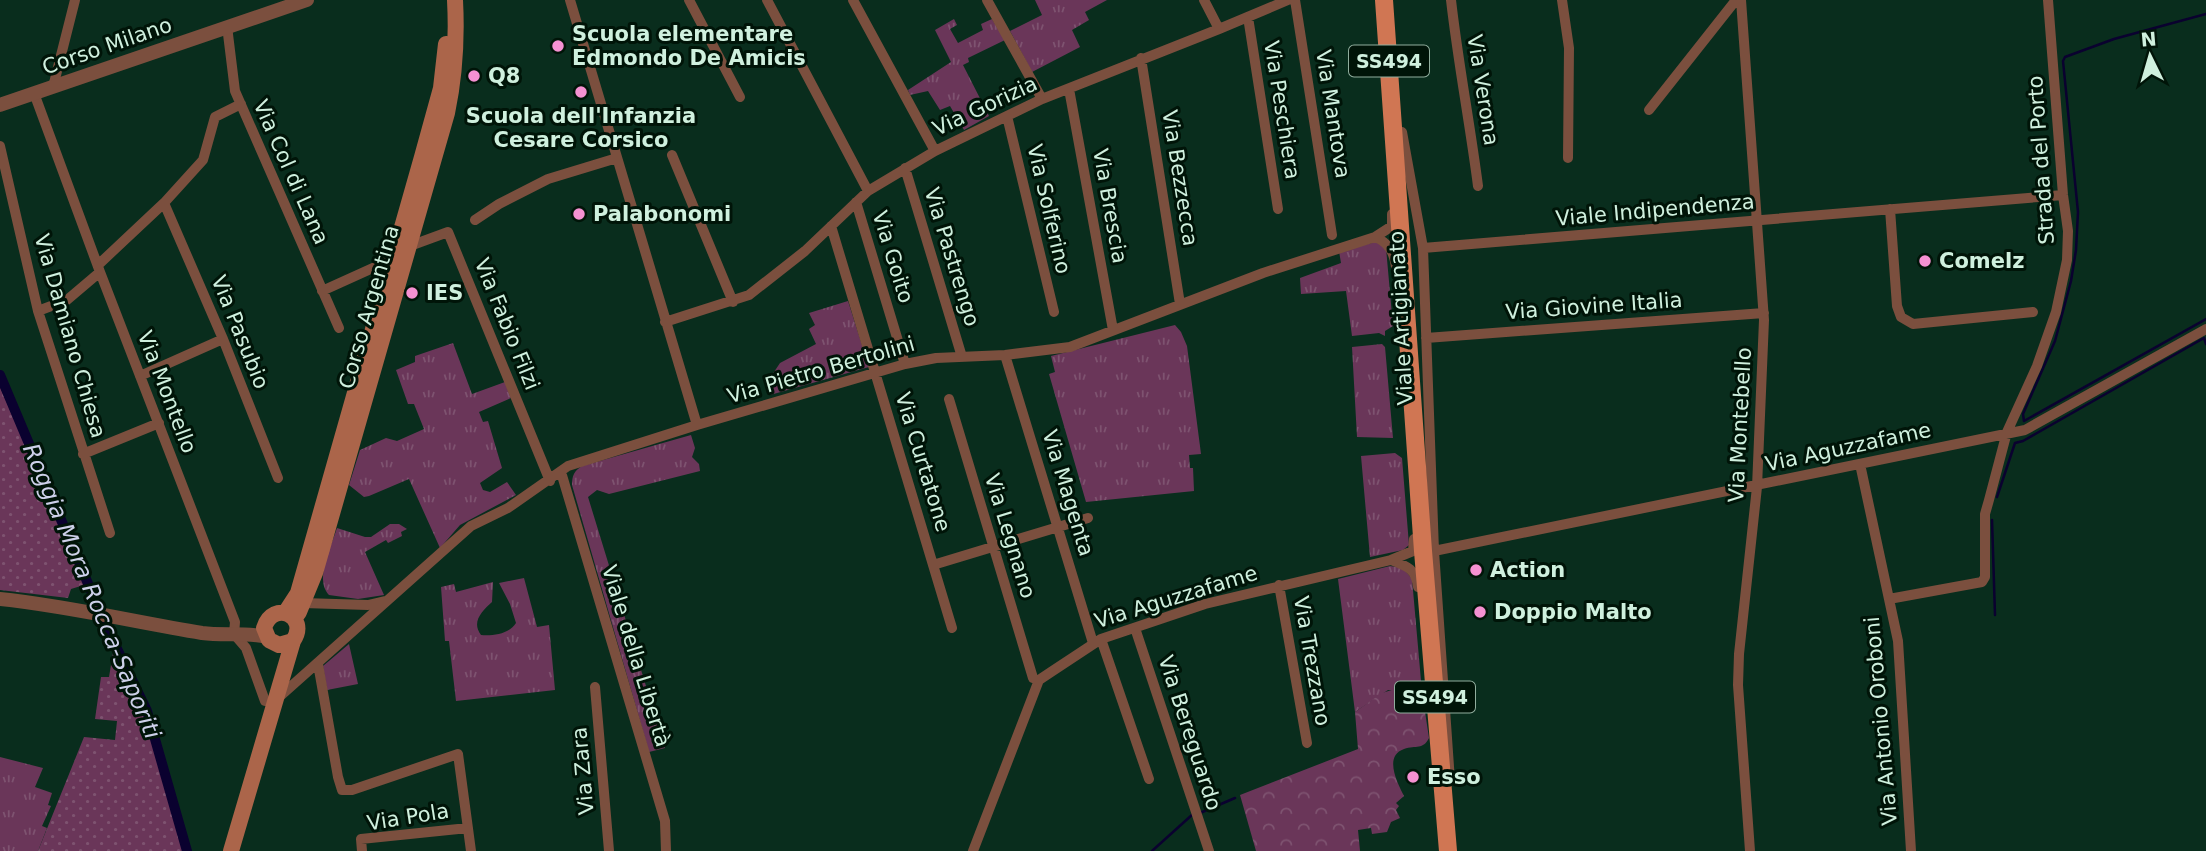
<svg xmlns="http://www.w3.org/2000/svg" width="2206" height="851" viewBox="0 0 2206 851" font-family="'DejaVu Sans',sans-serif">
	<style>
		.grass { fill: url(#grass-tufts) }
		.forest { fill: url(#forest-crowns) }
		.garden { fill: url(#garden-dots) }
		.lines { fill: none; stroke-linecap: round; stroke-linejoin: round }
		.stream { stroke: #0a012f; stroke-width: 2.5 }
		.canal { stroke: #0a012f; stroke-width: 10 }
		.minor { stroke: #7b4f3e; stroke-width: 10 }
		.tertiary { stroke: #7b4f3e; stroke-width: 14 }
		.secondary { stroke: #ab654a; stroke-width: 16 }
		.primary { stroke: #d07653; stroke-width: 18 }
		.poi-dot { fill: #f591d2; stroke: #001408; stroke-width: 2.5 }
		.labels { text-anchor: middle; stroke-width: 6; stroke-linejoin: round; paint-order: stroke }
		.shield { fill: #001408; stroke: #91ae9e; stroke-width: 2 }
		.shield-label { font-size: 19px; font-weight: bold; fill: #cff0de }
		.poi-label { font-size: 21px; font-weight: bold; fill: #cff0de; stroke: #001408; text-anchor: start }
		.street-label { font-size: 21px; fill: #cff0de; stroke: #001408 }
		.water-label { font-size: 23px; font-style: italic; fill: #cdd0e9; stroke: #001408 }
	</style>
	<defs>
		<pattern id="grass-tufts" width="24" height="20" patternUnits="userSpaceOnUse" patternTransform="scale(1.75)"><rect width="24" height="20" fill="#6a3659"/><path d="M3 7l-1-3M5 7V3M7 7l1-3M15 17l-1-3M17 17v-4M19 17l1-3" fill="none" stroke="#7e5370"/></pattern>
		<pattern id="forest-crowns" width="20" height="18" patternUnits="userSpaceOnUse" patternTransform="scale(1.75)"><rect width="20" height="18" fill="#6a3659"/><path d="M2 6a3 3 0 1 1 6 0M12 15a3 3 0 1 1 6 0" fill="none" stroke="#7e5370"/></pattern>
		<pattern id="garden-dots" width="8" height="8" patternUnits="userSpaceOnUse" patternTransform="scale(1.75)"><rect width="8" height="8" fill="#6a3659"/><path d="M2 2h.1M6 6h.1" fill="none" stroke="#7e5370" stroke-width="1.8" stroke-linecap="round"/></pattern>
	</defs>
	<rect width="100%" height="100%" fill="#092d1d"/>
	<path class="grass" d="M1035,0H1107L1085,12L1089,20L1072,30L1080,47L1032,72L1010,31L1042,15Z
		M954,19L957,25L950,29L958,43L983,30L981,24L992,19L1005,40L968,58L969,62L963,65L989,116L964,130L950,106L940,110L928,91L910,95L908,90L951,62L935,30Z
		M1376,242L1386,248L1393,326L1385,331V336L1379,333L1352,336L1346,291L1301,294L1300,278L1341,263L1339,251Z
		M848,301L869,367L770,395V378L780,363L816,344L809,329L815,325L809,313Z
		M1175,325L1181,332L1187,346L1201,454L1189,455L1190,468H1193L1194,491L1086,502L1049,374L1055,372L1051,356Z
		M453,343L472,394L505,382L511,398L479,412L483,422L488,421L502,468L480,483L483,490L490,492L507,482L516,495L460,525L440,548L409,479L369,496L364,497L349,485L360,450L386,438L397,441L424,429L414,404H408L396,370L415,362V356Z
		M1382,344L1385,347L1393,438L1357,437L1352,347Z
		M691,435L695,448L692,457L699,464L700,471L609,494L597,490L588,497L665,748L649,752L572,485C572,476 574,471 582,466Z
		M1395,453L1402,458L1409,545L1403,550L1370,557L1361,456Z
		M390,524H399L407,529L401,532L402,536L388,543L386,540L365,552L384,595L358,599L329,595C314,579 331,547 337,528L365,537H371Z
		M1390,566L1403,568L1412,579L1422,692L1388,690L1355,712L1338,579Z
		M524,578L537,627L549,625L555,690L456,701L449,641H445L441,587L454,584L456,592L493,582L492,602C482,611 471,622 481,635C493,636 509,634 516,623L510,604L499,583Z
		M349,644L358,684L327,690L323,666Z
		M0,757L43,768L35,787L52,793L48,805L51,806L42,826L47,828L38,851H0Z"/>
	<path class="forest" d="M1395,689L1422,692L1429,738C1423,750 1416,745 1404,749C1383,756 1398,784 1404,796L1396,803L1399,806L1396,810L1400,818L1391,822L1387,832L1372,834L1371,828L1358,830L1360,851H1256L1240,795L1358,749L1355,712L1382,693Z"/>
	<path class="garden" d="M0,387L71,549L84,585L71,589L68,598L0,590Z
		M114,647L143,709L184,851H38L84,737L115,740L117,721L95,719L101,677H109Z"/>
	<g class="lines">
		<path class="stream" d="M2024,421L2023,414L2055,341L2071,281L2076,250L2078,212L2063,61L2065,57L2114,39L2206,14
			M2024,421L2206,319
			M1997,497L2015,443L2023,441L2204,338L2206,344
			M1992,520L1995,615
			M1200,813L1235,798
			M1152,851L1193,814"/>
		<path class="canal" d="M0,375L105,624L147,711L187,851"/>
		<path class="minor" d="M570,0L697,425
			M689,0L740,97
			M767,0L868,191
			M853,0L935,151
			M987,0L1042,99
			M1204,0L1219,29
			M1295,0L1332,235
			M1451,0C1458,62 1470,124 1478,186
			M1562,0L1569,48L1568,158
			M1741,0L1764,320L1757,487L1739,654L1738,685L1750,851
			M1248,17L1278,209
			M227,26L235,91L339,328
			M1141,58L1180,304
			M53,87L75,0
			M1069,89L1113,330
			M34,93L100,272L235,622L234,634L246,648L265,701
			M1649,110L1736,0
			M1007,116L1054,312
			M1402,132L1423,248L1434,551L1450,781
			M0,146L38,311L110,533
			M672,155L733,302
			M905,168L962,357
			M856,202L905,364
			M164,203L223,339L278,478
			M1890,209L1897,306L1901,317L1913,324L2033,312
			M475,220L499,204L548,179L617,158
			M831,226L952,628
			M1375,237C1389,243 1394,252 1396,267
			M407,247L448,232L550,481
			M1423,248L2063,195
			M98,265L164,203L203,160L215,117L241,104
			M322,291L395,258
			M38,311L67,300L100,272
			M665,322L749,295L805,251L868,191L935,151L1042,99L1219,29L1288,0
			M1426,338L1764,313
			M1005,355L1093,643
			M140,376L223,339
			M949,399L1033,678L1039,680
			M83,454L159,423
			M1860,464L1898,641L1911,851
			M561,472L665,821L666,851
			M1434,551L2025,430L2206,329
			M1391,560C1407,566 1416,569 1418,587
			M933,565L1088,518
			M1279,585L1307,743
			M1889,599L1982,582L1985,577V514L1989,500L2007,432L2037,366L2056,312L2067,260L2068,231L2063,195L2048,0
			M303,603L368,605L385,601
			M1135,628L1209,851
			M1101,639L1149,779
			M318,664L338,777L342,790H352L458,754L471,851
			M595,687L609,851
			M278,698L471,526L508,508L568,466L697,425L905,364L936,358L1005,355L1070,347L1263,273L1375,237L1392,226V214
			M362,851L361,839L468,828
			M973,851L1039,680L1051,672L1101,639L1205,604L1391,560L1413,551L1414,539"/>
		<path class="tertiary" d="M0,105L307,0
			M0,599C68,606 135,622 202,633C224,636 245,632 267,637"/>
		<path class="secondary" d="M285,613L298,593L422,157L441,88L446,44
			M294,619L299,612L315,573L447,113C455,75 457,38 455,0
			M231,851L293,641C310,616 273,599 264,628L269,640L279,645L293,641"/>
		<path class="primary" d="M1384,0L1423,551L1448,851"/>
	</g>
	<g class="poi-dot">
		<circle cx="558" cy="46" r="7"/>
		<circle cx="474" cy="76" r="7"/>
		<circle cx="581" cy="92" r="7"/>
		<circle cx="579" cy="214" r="7"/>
		<circle cx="1925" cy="261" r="7"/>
		<circle cx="412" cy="293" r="7"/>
		<circle cx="1476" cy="570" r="7"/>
		<circle cx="1480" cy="612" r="7"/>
		<circle cx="1413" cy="777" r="7"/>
	</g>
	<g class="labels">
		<g class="shield">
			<rect x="1349" y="45.5" width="80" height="31" rx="5"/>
			<rect x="1395" y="681.5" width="80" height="31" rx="5"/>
		</g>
		<g class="shield-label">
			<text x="1389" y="68">SS494</text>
			<text x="1435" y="704">SS494</text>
		</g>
		<g class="poi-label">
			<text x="572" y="41">Scuola elementare<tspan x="572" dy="24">Edmondo De Amicis</tspan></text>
			<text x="488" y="83">Q8</text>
			<text x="581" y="123" text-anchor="middle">Scuola dell'Infanzia<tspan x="581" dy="24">Cesare Corsico</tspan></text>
			<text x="593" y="221">Palabonomi</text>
			<text x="1939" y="268">Comelz</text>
			<text x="426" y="300">IES</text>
			<text x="1490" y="577">Action</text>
			<text x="1494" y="619">Doppio Malto</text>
			<text x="1427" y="784">Esso</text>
		</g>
		<g class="street-label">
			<text transform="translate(107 46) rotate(-19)" y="7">Corso Milano</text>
			<text transform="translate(1483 90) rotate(81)" y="7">Via Verona</text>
			<text transform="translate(985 106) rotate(-25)" y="7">Via Gorizia</text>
			<text transform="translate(1282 110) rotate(81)" y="7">Via Peschiera</text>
			<text transform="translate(1333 114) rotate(81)" y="7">Via Mantova</text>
			<text transform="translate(2041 160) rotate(-94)" y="7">Strada del Porto</text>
			<text transform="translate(291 172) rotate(66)" y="7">Via Col di Lana</text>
			<text transform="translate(1180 178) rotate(81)" y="7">Via Bezzecca</text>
			<text transform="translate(1110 206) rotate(80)" y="7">Via Brescia</text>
			<text transform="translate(1049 209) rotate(77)" y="7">Via Solferino</text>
			<text transform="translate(1655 210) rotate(-5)" y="7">Viale Indipendenza</text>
			<text transform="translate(893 257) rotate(73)" y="7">Via Goito</text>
			<text transform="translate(952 257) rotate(73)" y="7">Via Pastrengo</text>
			<text transform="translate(1594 306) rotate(-4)" y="7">Via Giovine Italia</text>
			<text transform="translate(369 307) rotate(-74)" y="7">Corso Argentina</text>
			<text transform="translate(1401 318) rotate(-93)" y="7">Viale Artigianato</text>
			<text transform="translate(507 324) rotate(68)" y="7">Via Fabio Filzi</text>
			<text transform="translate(240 332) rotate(68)" y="7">Via Pasubio</text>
			<text transform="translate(70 336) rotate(74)" y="7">Via Damiano Chiesa</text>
			<text transform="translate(821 370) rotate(-16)" y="7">Via Pietro Bertolini</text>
			<text transform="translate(167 392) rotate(69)" y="7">Via Montello</text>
			<text transform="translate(1740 425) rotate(-87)" y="7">Via Montebello</text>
			<text transform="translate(1848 447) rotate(-12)" y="7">Via Aguzzafame</text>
			<text transform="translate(923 462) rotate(73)" y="7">Via Curtatone</text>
			<text transform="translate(1068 493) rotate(73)" y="7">Via Magenta</text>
			<text transform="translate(1010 536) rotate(73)" y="7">Via Legnano</text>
			<text transform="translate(1176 597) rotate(-17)" y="7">Via Aguzzafame</text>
			<text transform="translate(636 656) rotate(73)" y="7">Viale della Libertà</text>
			<text transform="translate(1312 661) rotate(80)" y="7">Via Trezzano</text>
			<text transform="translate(1881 721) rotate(-95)" y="7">Via Antonio Oroboni</text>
			<text transform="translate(1190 733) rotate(72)" y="7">Via Bereguardo</text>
			<text transform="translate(583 771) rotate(-95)" y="7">Via Zara</text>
			<text transform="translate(408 817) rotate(-9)" y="7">Via Pola</text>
		</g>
		<g class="water-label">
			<text transform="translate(92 591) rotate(67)" y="8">Roggia Mora Rocca-Saporiti</text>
		</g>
	</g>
	<g transform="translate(2150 56) rotate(355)" stroke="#001408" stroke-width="5" paint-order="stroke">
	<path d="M0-5L12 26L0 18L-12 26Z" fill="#cff0de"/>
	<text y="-10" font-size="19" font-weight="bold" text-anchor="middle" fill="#cff0de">N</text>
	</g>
</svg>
